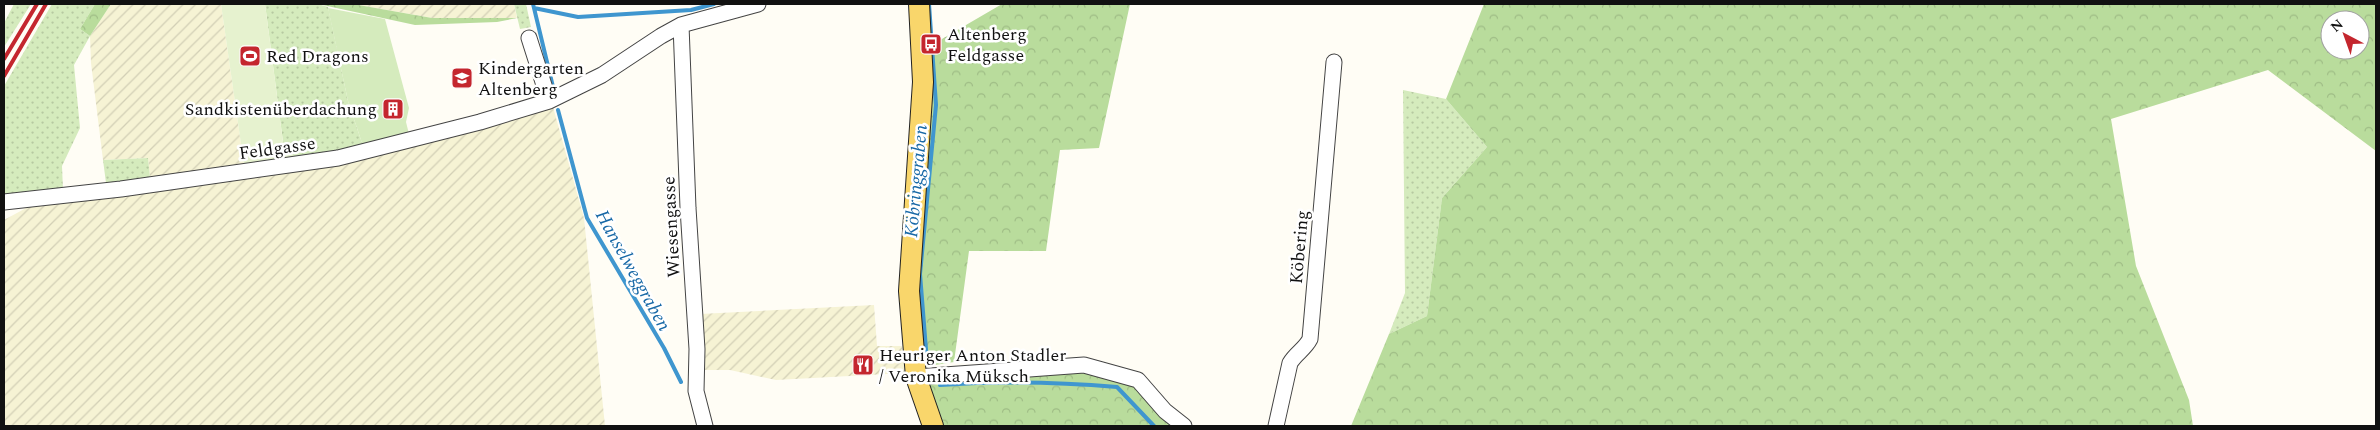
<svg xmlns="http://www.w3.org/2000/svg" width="2380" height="430" viewBox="0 0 2380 430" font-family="Spectral,serif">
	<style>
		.farmland { fill: url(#farmland-furrows) }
		.grass { fill: url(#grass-dots) }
		.forest { fill: url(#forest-crowns); fill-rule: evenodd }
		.park { fill: #d5ebbd }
		.pitch { fill: #e6f2cf }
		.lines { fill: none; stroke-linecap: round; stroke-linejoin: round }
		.stream { stroke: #3f96cf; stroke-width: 4 }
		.minor-casing { stroke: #444; stroke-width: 17 }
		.major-casing { stroke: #222; stroke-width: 22 }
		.minor { stroke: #fff; stroke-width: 15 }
		.major { stroke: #f9d66b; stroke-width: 20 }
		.rail { stroke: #c4262e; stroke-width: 4 }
		.labels { text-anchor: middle; stroke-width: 5; stroke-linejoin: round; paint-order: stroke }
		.poi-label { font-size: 18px; fill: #111; stroke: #fff; text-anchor: start }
		.street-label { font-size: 18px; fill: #111; stroke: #fff }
		.water-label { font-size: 19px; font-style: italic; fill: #1768a6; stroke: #fff }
	</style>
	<defs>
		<pattern id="farmland-furrows" width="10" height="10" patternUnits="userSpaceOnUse" patternTransform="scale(1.25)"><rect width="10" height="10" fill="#f6f3d4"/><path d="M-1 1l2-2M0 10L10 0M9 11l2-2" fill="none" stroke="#d2cfb5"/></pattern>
		<pattern id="grass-dots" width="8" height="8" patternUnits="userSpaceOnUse" patternTransform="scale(1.25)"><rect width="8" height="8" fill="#d5ebbd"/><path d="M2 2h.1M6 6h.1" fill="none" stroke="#b6c8a1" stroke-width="1.8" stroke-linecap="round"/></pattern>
		<pattern id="forest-crowns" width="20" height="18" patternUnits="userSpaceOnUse" patternTransform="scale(1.25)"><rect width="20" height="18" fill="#b9dc9c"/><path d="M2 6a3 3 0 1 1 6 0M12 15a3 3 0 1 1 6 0" fill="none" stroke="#9ebc85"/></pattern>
	</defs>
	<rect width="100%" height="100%" fill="#fffdf5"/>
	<path class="farmland" d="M111,4H221L244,165L150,177L148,158L103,160L91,63L90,36Z
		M353,4H514L517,18H432Z
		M553,107L584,218L605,426H4V220L28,207Z
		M874,305L877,346H902L905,373L776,380L730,370H704L700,314Z"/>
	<path class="grass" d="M14,4H31L4,47V23Z
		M52,4H95L80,29L90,36L74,65L80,128L62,166L63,190L4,197V86Z
		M265,4H318L328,7L348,101L363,146L296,159L283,142Z
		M514,4H526L531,27L520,29Z
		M1403,90L1446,99L1487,147L1442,198L1427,316L1389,334L1405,293Z
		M148,158L150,177L106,183L103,160Z"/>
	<path class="forest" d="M95,4H111L90,36L80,29Z
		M318,4H353L432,18H517L497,22L415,25Z
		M1002,4H1130L1099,148L1060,150L1046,251H969L954,362L922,367L916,262L930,46Z
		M1484,4H2376V151L2268,70L2111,119L2136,266L2189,400L2193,426H1351L1389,334L1427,316L1442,198L1487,147L1446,99ZM2330,20H2360V50H2330Z
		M1091,372L1138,384L1176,426H938L923,380Z"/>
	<path class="park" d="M328,8L385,19L409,108L406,122L409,134L363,146L348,101Z"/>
	<path class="pitch" d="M221,4H265L283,142L296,159L244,165Z"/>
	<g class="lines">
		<path class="stream" d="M533,4L534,8L578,17L691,10L714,4
			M534,8L554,91
			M558,110L587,218L664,348L681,382
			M927,362L920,274L936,105L929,4
			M940,385C999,381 1058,382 1117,387L1154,426"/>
		<g class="minor-casing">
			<path id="minor" d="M681,25L688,208L697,349L696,391L705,426
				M529,38L549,101
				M4,202L121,189L338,158L480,122L549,101L602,75L661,36L681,25L758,4
				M916,377L1084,365L1138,380L1165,411L1184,426
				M1276,426L1290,363C1296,353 1305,349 1310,339L1334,62"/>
		</g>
		<g class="major-casing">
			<path id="major" d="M919,4L923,82L909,291L916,377L933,426"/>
		</g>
		<use href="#minor" class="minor"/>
		<use href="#major" class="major"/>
		<path class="rail" d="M4,59L37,4
			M4,76L46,4"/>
	</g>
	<defs>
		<g id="bus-square" transform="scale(1.125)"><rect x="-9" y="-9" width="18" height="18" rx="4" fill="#c4262e" stroke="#fff"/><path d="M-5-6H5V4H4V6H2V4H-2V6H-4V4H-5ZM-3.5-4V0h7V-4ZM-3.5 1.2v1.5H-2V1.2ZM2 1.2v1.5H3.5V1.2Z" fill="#fff"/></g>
		<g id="stadium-square" transform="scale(1.125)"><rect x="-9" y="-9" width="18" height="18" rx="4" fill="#c4262e" stroke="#fff"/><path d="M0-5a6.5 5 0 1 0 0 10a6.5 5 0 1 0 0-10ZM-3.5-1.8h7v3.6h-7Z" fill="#fff"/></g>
		<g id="school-square" transform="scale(1.125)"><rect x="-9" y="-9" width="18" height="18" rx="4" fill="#c4262e" stroke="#fff"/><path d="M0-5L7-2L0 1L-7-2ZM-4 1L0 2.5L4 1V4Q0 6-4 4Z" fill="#fff"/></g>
		<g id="building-square" transform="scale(1.125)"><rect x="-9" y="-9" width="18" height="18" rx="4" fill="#c4262e" stroke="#fff"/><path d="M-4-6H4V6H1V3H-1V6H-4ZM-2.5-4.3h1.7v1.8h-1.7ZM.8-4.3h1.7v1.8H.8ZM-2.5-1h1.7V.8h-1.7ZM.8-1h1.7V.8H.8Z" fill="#fff"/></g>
		<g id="restaurant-square" transform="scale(1.125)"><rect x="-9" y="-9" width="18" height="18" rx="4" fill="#c4262e" stroke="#fff"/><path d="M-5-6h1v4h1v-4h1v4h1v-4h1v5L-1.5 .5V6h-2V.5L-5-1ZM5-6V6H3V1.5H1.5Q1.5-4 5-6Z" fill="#fff"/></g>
	</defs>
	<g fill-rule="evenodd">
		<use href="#bus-square" x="931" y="44"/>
		<use href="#stadium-square" x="250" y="56"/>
		<use href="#school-square" x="462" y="78"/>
		<use href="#building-square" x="393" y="109"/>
		<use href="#restaurant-square" x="863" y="365"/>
	</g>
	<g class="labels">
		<g class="poi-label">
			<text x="947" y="40">Altenberg<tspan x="947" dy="21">Feldgasse</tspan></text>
			<text x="266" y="62">Red Dragons</text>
			<text x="478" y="74">Kindergarten<tspan x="478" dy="21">Altenberg</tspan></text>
			<text x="377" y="115" text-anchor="end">Sandkistenüberdachung</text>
			<text x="879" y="361">Heuriger Anton Stadler<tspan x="879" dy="21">/ Veronika Müksch</tspan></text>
		</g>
		<g class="street-label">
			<text transform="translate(277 148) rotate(-8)" y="6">Feldgasse</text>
			<text transform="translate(671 227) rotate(-93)" y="6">Wiesengasse</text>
			<text transform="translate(1299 247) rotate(-85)" y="6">Köbering</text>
		</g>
		<g class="water-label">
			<text transform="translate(915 181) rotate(-85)" y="7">Köbringgraben</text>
			<text transform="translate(634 270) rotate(61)" y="7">Hanselweggraben</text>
		</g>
	</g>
	<rect width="2380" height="430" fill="none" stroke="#111111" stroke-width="10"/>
	<g transform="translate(2345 35) rotate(319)"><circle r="24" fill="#ffffff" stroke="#a0a0a0"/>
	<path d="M0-4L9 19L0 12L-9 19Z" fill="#c4262e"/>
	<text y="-8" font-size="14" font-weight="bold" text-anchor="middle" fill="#111111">N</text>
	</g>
</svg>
